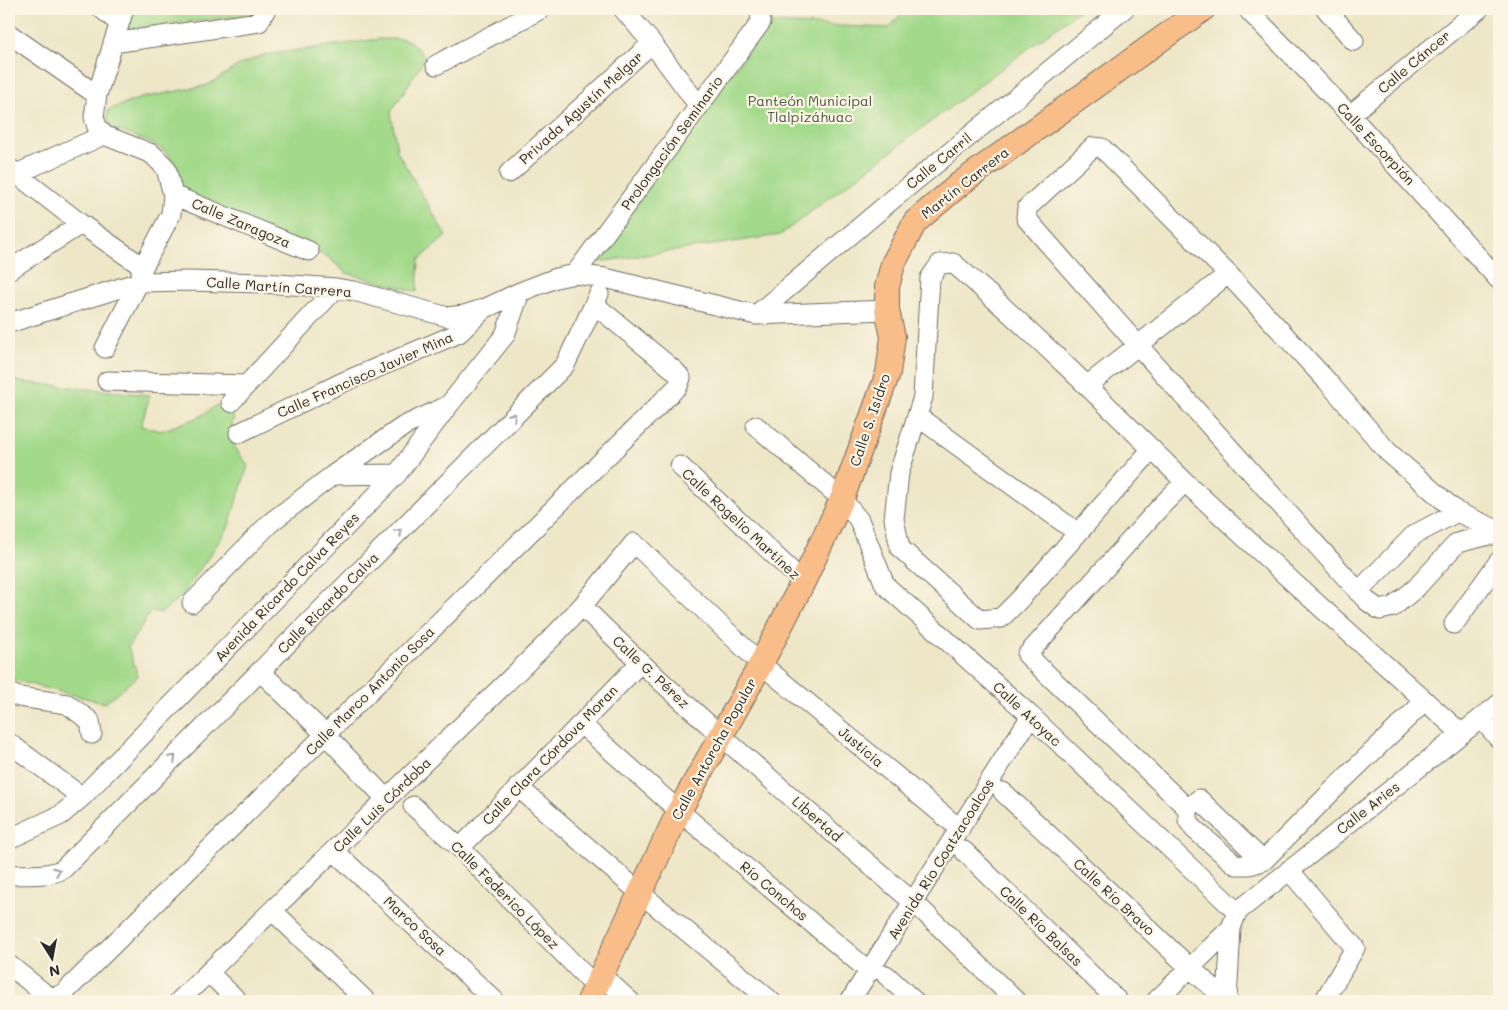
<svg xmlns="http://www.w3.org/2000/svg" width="1508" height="1010" viewBox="0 0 1508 1010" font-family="Mali,sans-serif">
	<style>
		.green { fill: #a2d98a; stroke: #66825a }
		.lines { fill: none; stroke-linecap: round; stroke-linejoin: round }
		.minor-casing { stroke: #6f6c62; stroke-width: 21 }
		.major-casing { stroke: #6f6c62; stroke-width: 26 }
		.minor { stroke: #fff; stroke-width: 19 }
		.major { stroke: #f8bd89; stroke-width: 24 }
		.oneway { stroke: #a0a0a0 }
		.labels { text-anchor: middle; stroke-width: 4.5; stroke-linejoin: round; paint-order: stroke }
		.street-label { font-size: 14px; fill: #2b2b2b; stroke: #fcf5e5 }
		.park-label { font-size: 14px; fill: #495643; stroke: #fcf5e5 }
	</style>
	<rect width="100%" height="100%" fill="#fcf5e5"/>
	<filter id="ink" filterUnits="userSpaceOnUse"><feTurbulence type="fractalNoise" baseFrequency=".02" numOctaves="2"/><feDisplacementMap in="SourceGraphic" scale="10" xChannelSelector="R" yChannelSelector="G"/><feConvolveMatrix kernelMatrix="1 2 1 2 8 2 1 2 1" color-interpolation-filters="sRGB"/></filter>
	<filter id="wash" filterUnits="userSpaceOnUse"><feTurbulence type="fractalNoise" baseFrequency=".0096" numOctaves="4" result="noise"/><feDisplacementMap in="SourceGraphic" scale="20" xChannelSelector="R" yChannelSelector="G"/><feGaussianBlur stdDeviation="1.12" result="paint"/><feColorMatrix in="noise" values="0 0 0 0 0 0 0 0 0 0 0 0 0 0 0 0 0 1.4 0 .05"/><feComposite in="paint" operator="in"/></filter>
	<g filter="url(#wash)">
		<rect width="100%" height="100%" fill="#eee6c7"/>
		<path class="green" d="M134,9H252V15L127,29Z
			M905,9H1081L780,235L592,263L769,23L889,28Z
			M379,39C406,39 408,35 425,58L391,112L397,151L446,236L419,260L417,292L346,273L328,257L184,198C180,187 176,162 168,154C156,143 127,133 112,129L107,120L108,110L141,98L208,85L239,65L263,55Z
			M9,377L20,382L150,395L141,426L161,431L199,417L217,405L234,412L230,440L248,466L228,528L182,596L161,613L151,611L128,647L138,676L105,703L9,679Z"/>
	</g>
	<g filter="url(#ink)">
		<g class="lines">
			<g class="minor-casing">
				<path id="minor" d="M102,9L119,23
					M623,9L652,43L699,106
					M1326,9L1354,41
					M1250,12L1350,115L1499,280
					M9,34L97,95
					M113,43L259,22L266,9
					M436,65L541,9
					M1350,115L1479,9
					M9,168L81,224L143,267
					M509,173L652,43
					M16,174L104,135
					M173,195L309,251
					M9,270L81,224
					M575,274L761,22L760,9
					M756,315L893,199L1124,9
					M9,323L139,282L189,281L263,283L336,288L354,291L448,317L464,315L486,308L520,292L556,278L575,274L605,278L756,315L887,310
					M105,348L139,282L143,267L171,214L173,195L166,168L152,154L104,135L97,127L94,117L97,95L124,9
					M107,381L246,385
					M1088,385L1228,274
					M231,402L336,288
					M917,416L1078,533
					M756,426L842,499L859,520L885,585L1031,716L1237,912
					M239,433L341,383L459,333L483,310
					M1152,449L1020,599L1001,618L980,620L900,548L894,519L899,473L923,397L930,278L940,264L953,263C1034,332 1109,407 1185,482
					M680,466L803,582
					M333,475L397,474
					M1499,531L1457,512L1388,452L1327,381L1228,274L1102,148L1093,147L1027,208L1026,218C1138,347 1253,474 1367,601L1380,610L1393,607L1416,588L1457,543L1489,535H1499
					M1358,592L1414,535L1457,512
					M192,603L270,523L333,475L404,426L447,406
					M582,606C687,710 801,805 913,902
					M1454,624L1499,561
					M260,671L326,735L387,800
					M9,693L19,697L67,704L90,721L92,734
					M1482,719L1499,739
					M581,724L679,811L870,972
					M9,743L82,797
					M518,787L639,892L771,1001
					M1003,792L1190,968L1227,1000
					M413,806L460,848L595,986
					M1188,809L1027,655L1162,505L1185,482L1294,583L1462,734
					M9,839L61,815L82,797L397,474L448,406L505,335L520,292
					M460,848L640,663
					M334,851L495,1001
					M964,851L1118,1001
					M1263,861L1199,799L1188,809V820L1194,829L1236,865H1250L1263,861L1340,783L1425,701
					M1289,870L1355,948L1324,1001
					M9,875C26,874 48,877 63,869L565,365L599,294
					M922,910L1016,1001
					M273,911L366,1001
					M9,965L44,993L53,998L64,993L678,386L681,378L674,370L595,305
					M209,973L238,1001
					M601,975L630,1001
					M886,975L914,1001
					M179,1001L553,637L582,606L634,543L761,664L960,829
					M850,1001L1031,716
					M1156,1001L1231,928
					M1227,1001L1231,928L1237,912L1499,704"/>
			</g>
			<g class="major-casing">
				<path id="major" d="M589,1001L679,811L761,664L803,582L842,499L888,373L893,337L887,310V287L893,264L915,222L961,183L1203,9"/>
			</g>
			<use href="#minor" class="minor"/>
			<use href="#major" class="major"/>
		</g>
		<defs><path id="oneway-chevron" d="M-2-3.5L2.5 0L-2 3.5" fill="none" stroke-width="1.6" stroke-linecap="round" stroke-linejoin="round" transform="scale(1.25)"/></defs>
		<g class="oneway">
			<use href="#oneway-chevron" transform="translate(513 416) rotate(-45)"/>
			<use href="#oneway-chevron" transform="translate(399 532) rotate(-45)"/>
			<use href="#oneway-chevron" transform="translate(173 758) rotate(-45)"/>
			<use href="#oneway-chevron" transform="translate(57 871) rotate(-21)"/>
		</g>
	</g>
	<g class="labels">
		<g class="street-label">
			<text transform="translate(1414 62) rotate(-40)" y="5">Calle Cáncer</text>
			<text transform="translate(581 108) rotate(-42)" y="5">Privada Agustín Melgar</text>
			<text transform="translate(672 143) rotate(-54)" y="5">Prolongación Seminario</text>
			<text transform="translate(1376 144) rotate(47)" y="5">Calle Escorpión</text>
			<text transform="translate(939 161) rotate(-39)" y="5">Calle Carril</text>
			<text transform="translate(965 183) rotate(-38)" y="5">Martín Carrera</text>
			<text transform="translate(241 223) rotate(23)" y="5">Calle Zaragoza</text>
			<text transform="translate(279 287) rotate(4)" y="5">Calle Martín Carrera</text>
			<text transform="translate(365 375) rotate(-24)" y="5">Calle Francisco Javier Mina</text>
			<text transform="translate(870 420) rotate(-71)" y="5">Calle S. Isidro</text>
			<text transform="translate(741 524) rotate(43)" y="5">Calle Rogelio Martínez</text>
			<text transform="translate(287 587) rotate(-46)" y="5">Avenida Ricardo Calva Reyes</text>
			<text transform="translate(328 603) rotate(-45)" y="5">Calle Ricardo Calva</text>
			<text transform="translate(651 672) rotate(43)" y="5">Calle G. Pérez</text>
			<text transform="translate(370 691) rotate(-45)" y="5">Calle Marco Antonio Sosa</text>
			<text transform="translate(1027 714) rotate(43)" y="5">Calle Atoyac</text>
			<text transform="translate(861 747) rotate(40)" y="5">Justicia</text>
			<text transform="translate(714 749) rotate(-61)" y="5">Calle Antorcha Popular</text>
			<text transform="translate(550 755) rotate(-46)" y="5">Calle Clara Córdova Moran</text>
			<text transform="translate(382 805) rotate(-44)" y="5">Calle Luis Córdoba</text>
			<text transform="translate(1368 808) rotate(-38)" y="5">Calle Aries</text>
			<text transform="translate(817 819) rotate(41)" y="5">Libertad</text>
			<text transform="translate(941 859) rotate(-58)" y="5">Avenida Río Coatzacoalcos</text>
			<text transform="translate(774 891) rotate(40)" y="5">Río Conchos</text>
			<text transform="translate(505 895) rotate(45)" y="5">Calle Federico López</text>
			<text transform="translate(1114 897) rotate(43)" y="5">Calle Río Bravo</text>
			<text transform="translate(415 926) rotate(43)" y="5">Marco Sosa</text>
			<text transform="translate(1041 926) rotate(44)" y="5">Calle Río Balsas</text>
		</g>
		<g class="park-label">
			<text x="810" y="106">Panteón Municipal<tspan x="810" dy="16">Tlalpizáhuac</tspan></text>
		</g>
	</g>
	<rect width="1508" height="1010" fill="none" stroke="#fcf5e5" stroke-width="30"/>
	<g transform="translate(52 958) rotate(169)" stroke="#fcf5e5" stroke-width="4" paint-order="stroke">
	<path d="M0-4L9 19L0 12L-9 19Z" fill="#2b2b2b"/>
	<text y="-8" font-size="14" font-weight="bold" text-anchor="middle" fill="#2b2b2b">N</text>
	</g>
</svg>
